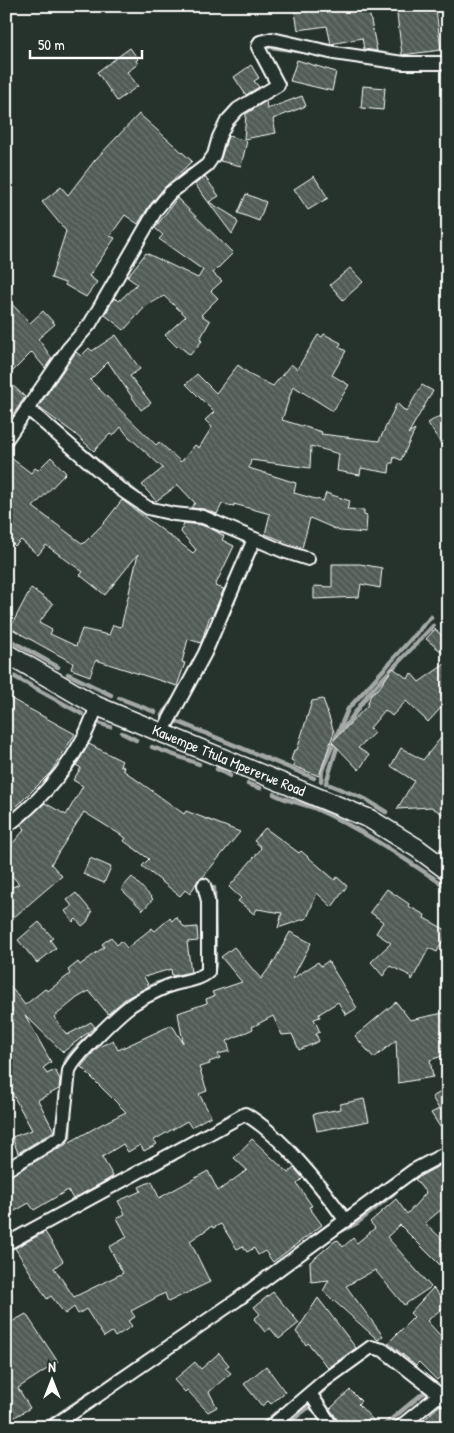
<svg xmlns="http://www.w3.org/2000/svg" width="454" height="1433" viewBox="0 0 454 1433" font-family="'Patrick Hand',sans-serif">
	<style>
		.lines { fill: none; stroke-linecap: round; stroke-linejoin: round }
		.stream { stroke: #a4a9a7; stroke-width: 4.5 }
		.building { fill: url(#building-back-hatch); stroke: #fff }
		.lane-casing { stroke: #fff; stroke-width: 10 }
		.street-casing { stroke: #fff; stroke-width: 16 }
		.secondary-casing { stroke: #fff; stroke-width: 21 }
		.lane { stroke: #26332d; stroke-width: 6 }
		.street { stroke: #26332d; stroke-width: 12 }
		.secondary { stroke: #26332d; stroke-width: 18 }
		.labels { text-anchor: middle; stroke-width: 4; stroke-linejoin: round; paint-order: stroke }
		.street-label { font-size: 15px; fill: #fff; stroke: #26332d }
	</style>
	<defs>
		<pattern id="building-back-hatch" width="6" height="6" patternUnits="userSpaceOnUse" patternTransform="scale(1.25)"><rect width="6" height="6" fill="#515c57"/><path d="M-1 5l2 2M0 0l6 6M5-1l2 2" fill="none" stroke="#6b7470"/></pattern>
	</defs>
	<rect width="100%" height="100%" fill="#26332d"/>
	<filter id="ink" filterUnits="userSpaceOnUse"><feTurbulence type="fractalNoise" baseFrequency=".02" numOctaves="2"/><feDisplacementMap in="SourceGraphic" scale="10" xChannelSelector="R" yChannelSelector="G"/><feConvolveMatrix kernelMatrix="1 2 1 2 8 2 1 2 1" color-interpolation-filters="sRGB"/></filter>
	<g filter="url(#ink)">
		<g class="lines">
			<path class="stream" d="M264,46L305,52
				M175,183L189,170
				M78,445L138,494
				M244,528L259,535V547L253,555
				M242,583L249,565
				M228,615L238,590
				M6,638L58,667
				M6,672L82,714
				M68,674L111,695
				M119,698L155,712
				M162,715L173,700
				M171,719L314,778
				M96,722L110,727
				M122,733L136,740
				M152,747L199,764
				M217,769L230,776
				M321,781L322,770L348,709L431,617
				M326,783L342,731L369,693L433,626
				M248,784L260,788
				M330,785L365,799L386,812
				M274,794C287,801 301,803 314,808C362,829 405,859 448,888
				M441,850L448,843
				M213,974L215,964L214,888
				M137,995L155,984L185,976
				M64,1073C62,1060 77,1047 86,1039
				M47,1152L62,1145L69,1137L70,1115
				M145,1175L175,1159
				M341,1231L357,1223L395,1192
				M303,1244L333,1222
				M332,1382L318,1395L341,1427
				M40,1427L175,1336
				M260,1427L276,1413
				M283,1427L309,1407L316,1411
				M382,1427L422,1394L429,1391"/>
		</g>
		<path class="building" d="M294,6H333V10L368,6L377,51L364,49L362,38L331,44L327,26L298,30Z
			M396,6H421L423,12L436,9L441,50L402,55Z
			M130,48L138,59L136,61L138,64L127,72L138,86L117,101L97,72Z
			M297,60L336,72L332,91L290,81Z
			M251,65L259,78L254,81L259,87L246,95L234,77Z
			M363,86L385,88L383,110L361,108Z
			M302,96L306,106L273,119L276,133L244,139L246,114L266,101L267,109Z
			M139,114L192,161L164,188L149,206L138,224L125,215L110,236L115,238L89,276L97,282L86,297L65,285V283L51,278L66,231L42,202L61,187L68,195L95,160Z
			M228,136L247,141L241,166L220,161Z
			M314,176L328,198L308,210L294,189Z
			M205,177L219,196L209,202L234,217L238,223L232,234L195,184Z
			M246,194L266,202L259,221L238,213Z
			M177,198L233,253L213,273L222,281L211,291L218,298L201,315L210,321L200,339L202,341L190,355L178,345L177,347L165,335L186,316L164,296L146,306L124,330L105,315L114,298L119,301L137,284L127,277L146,253L198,278L203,270L159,239L163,235L155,228Z
			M350,268L363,282L343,300L330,285Z
			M6,298L30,323L43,311L55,324L38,339L52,358L45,368L32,352L6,378Z
			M324,334L341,343L339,347L346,351L332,375L349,385L333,411L293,386L282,420L322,432L321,434L379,441L397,403L406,412L422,385L433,391L408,434L415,430L401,460L394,457L393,463H390L389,473L361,468L360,475L337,471L339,454L311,446L310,468L251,460L249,468L296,483L294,493L323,501L326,493L350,501L347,509L364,510V515L367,516L366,533L340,531L310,518L302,548L265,534L270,514L234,504V506L222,504L217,514L204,509L191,508L195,503L178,485L156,501L142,485L163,468L128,436L121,427L113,436L110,434L94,451L74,433L38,407L76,352L81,356L89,348L92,351L116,335L140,369L130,376L151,403L141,410L108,362L90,380L156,445L159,442L181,462L195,445L199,448L212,427L205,420L214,412L186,384L197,374L216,393L238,365L252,376L273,386L291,364L297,369L318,335L322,337Z
			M6,379L25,397L6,425Z
			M448,411V455L428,423Z
			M51,457L66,473L33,507L83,544L104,523L122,500L193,553L196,550L181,532L184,523L201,525L212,529L224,536L222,540L234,546L215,586L224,589L212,617L210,616L201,643L188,639L182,662L185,663L177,686L96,660L90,676L71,669L73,663L10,628L31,588L53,604L39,623L52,630L50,634L76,646L82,629L109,635L113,625L121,627L138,554L105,595L80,575L83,572L46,545L38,555L21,540L15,546L6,537V464L11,458L31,473L35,468L38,470Z
			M332,564H360L382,568L380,588L361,584L359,597L314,599V586L332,587Z
			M435,629L448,641V657L426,639Z
			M448,662V700L428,722L406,701L392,716L385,710L370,728L374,733L358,748L369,755L359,770L332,742L367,706L371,694L379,688L393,668L408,679L411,673L419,682Z
			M6,696L75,734L51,772L10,813L6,809Z
			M323,699L334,732L319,776L293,766L295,762L291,760L294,750H297L312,701Z
			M448,729V817L431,807L397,809L414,781L391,766L401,748L423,760Z
			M89,744L122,761L120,765L124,767L123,770L184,814L186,811L240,832L203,877L198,880L190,894L185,890L180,896L142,866L149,859L124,841L126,838L84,812L51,864L62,876L13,918L6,904V890L19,884L6,869V851L25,829L21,825L45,803L66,815L83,786L73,780L81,768L76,765Z
			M265,828L299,853L301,851L335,880L337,877L347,886L332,907L317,893L307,918L278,928L282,913L257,909L254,914L238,901L241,898L229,887L260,850L261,847L254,841Z
			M90,858L111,867L104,883L83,874Z
			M132,877L153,899L143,910L121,889Z
			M387,889L409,904L408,906L425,915L424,918L448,931L437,952L429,948L412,980L409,975L390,966L383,976L371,962L391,943L376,933L383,922L370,912Z
			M76,893L92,912L87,922L82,926L76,919L73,922L65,911L72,906L67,900Z
			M176,917L185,928L197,927L198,941L187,942L191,972L172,976L171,969L144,977L149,986L125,999L108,1014L89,991L77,998L54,1017L67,1035L91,1022L95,1027L63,1052L25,1015L51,1062L43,1068L47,1074L55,1070L60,1079L59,1089L38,1100L54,1131L18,1153L12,1137L32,1130L6,1082V1016L13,1010L6,1001V981L25,1005L45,989L48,991L70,974L68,970L78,962L80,965L104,947L102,944L111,937L117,945L121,941L127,948L152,928L155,931L170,918L172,921Z
			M39,922L53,938L50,940L56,948L37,963L18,940Z
			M290,932L311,943L292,979L318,962L321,966L328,961L357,1008L346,1015L338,1002L319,1014L320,1017L314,1019L320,1032L316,1034L319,1041L299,1050L292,1034L282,1035L273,1016L252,1027L253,1029L227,1041L230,1051L218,1054L220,1058L209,1062L210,1064L199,1067L207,1091L199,1094L211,1116L191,1127L187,1121L154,1140L157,1144L144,1151L140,1145L128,1152L123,1144L102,1157L113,1176L107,1180L73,1199L68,1190L34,1210L29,1203L6,1216V1178L102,1124L126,1112L81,1067L97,1048L113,1040L118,1050L172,1025L183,1043L178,1013L207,1003L206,999L214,996L212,992L242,982L221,957L234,947L261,979L275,960Z
			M396,1002L410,1020L448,1012V1054L430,1060L433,1077L398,1083L396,1040L374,1058L355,1036Z
			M448,1088V1122L440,1127L431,1113L439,1109L432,1097Z
			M364,1099L369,1121L317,1131L313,1114L341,1109L340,1104Z
			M252,1139L288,1173L294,1168L303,1178L297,1184L312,1206L309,1207L322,1225L273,1262L265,1251L258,1255L254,1248L247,1252L243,1246L237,1249L221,1224L213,1228L212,1226L190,1241L210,1282L168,1302L165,1293L131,1311L135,1317L128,1321L132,1326L115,1337L112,1332L104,1337L86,1309L78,1314L74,1307L65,1314L51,1296L47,1299L15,1248L45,1232L63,1261L54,1268L74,1297L123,1273L109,1247L127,1237L117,1218L125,1214L118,1201L141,1191L139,1187L152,1181L159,1198L208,1171L218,1191L247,1170L234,1158Z
			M448,1161V1204L425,1223L448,1245V1273L400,1225L387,1237L431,1287L404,1305L375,1270L346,1286L383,1336L378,1340L323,1291L329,1280L311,1282L310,1262L335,1241L338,1240L343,1247L353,1238L357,1243L375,1228L370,1222L396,1199L407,1214L426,1193L415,1179Z
			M433,1288L447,1304L427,1321L448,1344V1369L437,1380L419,1362L416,1365L388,1343L414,1317L410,1313Z
			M273,1292L299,1323L279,1339L270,1328L265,1332L254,1319L260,1314L254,1307Z
			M318,1298L356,1348L328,1368L308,1343L306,1345L296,1332Z
			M26,1314L58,1362L18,1388L30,1408L13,1418L6,1407V1325Z
			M219,1353L229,1365L225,1368L231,1373L209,1392L217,1407L208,1412L187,1390L185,1392L174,1380L195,1362L201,1369Z
			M266,1366L285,1392L271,1404L268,1401L262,1406L244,1384Z
			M350,1390L361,1401L358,1404L374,1421L368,1427H345L339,1422L330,1409Z
			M440,1405L448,1411V1427H416Z"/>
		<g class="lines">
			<g class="lane-casing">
				<path id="lane" d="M437,862L448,849"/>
			</g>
			<g class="street-casing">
				<path id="street" d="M27,408L120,489L148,508L174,514L203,517L283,551L308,559
					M6,440L68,349L90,324L156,210L170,193L207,165L214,155L219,137L227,121L238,109L278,85L258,47L260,42L272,39L334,53L403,63H448
					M162,733L205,653L254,539
					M6,827C35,805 64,774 81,742C88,731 92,718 97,706
					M6,1170L62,1136L69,1071C73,1058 117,1016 130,1006C141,998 155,992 168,986C181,981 198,981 208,972V901L204,885
					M6,1244L245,1114C281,1135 322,1187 346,1221
					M310,1393L332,1427
					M52,1427L237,1300L414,1170L448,1152
					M270,1427L324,1381L371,1347L383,1350L448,1401
					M400,1427L439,1395"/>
			</g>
			<g class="secondary-casing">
				<g id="secondary">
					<path id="s1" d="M6,653L97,706L370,819L417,848L448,871"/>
				</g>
			</g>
			<use href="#lane" class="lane"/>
			<use href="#street" class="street"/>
			<use href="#secondary" class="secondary"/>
		</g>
	</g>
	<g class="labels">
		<g class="street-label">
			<text dy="5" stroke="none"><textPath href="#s1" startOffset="248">Kawempe Ttula Mpererwe Road</textPath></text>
		</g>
	</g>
	<rect width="454" height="1433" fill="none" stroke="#26332d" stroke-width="25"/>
	<rect x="12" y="12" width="429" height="1408" fill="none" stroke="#fff" stroke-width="2" filter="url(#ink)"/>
	<g transform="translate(52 1380)" stroke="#26332d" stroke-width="4" paint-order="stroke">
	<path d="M0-4L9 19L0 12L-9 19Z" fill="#ffffff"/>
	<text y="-8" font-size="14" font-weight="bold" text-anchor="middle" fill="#ffffff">N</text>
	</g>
	<path d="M30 50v8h112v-8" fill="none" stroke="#ffffff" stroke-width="2.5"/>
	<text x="38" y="50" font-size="15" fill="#ffffff" stroke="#26332d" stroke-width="4" paint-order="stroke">50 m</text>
</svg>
